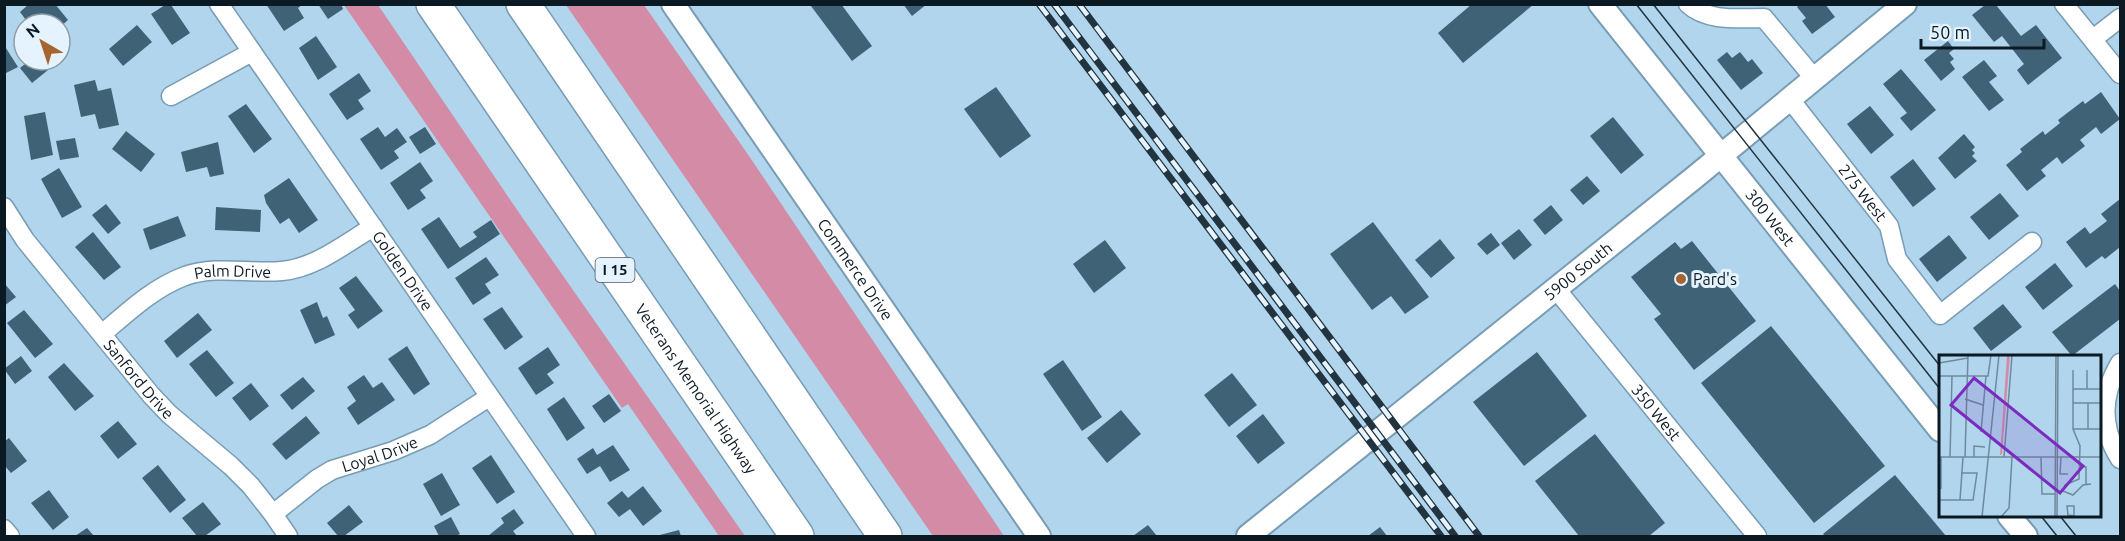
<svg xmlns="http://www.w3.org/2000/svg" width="2125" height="541" viewBox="0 0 2125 541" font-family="Ubuntu,sans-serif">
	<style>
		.green { fill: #d38ba6 }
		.building { fill: #406277 }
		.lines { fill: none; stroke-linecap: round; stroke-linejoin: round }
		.minor-casing { stroke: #789cb3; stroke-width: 21 }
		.tertiary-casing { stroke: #789cb3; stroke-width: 26 }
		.motorway-casing { stroke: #789cb3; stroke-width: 36 }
		.minor { stroke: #fff; stroke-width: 18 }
		.tertiary { stroke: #fff; stroke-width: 22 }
		.motorway { stroke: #fff; stroke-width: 33 }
		.tram { stroke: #22343f; stroke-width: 1.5 }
		.rail-casing { stroke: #22343f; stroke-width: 7 }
		.rail { stroke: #e4f3fd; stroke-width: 4.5; stroke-dasharray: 14; stroke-linecap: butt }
		.poi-dot { fill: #a66431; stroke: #e4f3fd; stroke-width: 2 }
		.labels { text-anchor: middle; stroke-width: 6; stroke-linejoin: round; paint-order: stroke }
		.shield { fill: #e4f3fd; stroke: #4c5a64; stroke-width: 1.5 }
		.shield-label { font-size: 15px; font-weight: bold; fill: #0b1922 }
		.street-label { font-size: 16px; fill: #0b1922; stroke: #e4f3fd }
		.poi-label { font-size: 16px; fill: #0b1922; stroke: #e4f3fd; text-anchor: start }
		.inset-road { fill: none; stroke: #6e8a9c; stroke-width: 1.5 }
		.view { fill: #7b2cbf; fill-opacity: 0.15; stroke: #7b2cbf; stroke-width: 3 }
		.inset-edge { fill: none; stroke: #0b1922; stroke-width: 3 }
	</style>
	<rect width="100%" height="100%" fill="#b0d5ed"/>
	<path class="green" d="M344,5H378L524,220L745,536H719L628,404L622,408Z
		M566,5H644L749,156L1004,536H933Z"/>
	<path class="building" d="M29,4H55L68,20L60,27V24H43L42,22L29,24L20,12Z
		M266,4H303L298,8L304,18L284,31Z
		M318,4H341L343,9L328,19Z
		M813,4H841L872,46L852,61L811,6Z
		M903,4H927L912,16Z
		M1472,4H1534L1463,63L1438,33Z
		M1801,4H1825L1835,17L1812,34L1802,21L1806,18L1797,7Z
		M165,5H171L190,33L172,45L151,14Z
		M1985,5H1996L2021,36L2036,25L2062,58L2028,85L2017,70L2024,64L2002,36L1994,42L1972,15Z
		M137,25L152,42L123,66L109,49Z
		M316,36L337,67L318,80L299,48Z
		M1948,41L1954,49L1949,53L1954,59L1950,62L1955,69L1941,81L1924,60Z
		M4,45L18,67L4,74Z
		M1727,52L1732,58L1740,52L1748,62L1752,59L1763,73L1741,90L1717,60Z
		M30,60H39L48,70L32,83L20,68Z
		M1984,60L1997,76L1989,82L2004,100L1989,111L1962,77Z
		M1901,69L1936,110L1911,131L1900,118L1907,113L1883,84Z
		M359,73L371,91L358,100L364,109L347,120L329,94Z
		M95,80L98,91L111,88L119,125L99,129L95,114L81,117L74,85Z
		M996,87L1031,136L1000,158L964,109Z
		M2101,92L2120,119L2101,134L2096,127L2080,140L2085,146L2062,164L2057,157L2041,170L2046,176L2027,191L2006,165L2022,152L2020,149L2043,131L2045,135L2060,123L2058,120L2083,101L2085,104Z
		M246,104L272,139L254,153L228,116Z
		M1870,106L1894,135L1871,154L1847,124Z
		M45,112L53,155L31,160L24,116Z
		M1613,117L1644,155L1621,174L1590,136Z
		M378,127L385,137L397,128L407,142L394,151L399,158L381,170L360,139Z
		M425,127L436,144L420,154L409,137Z
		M126,131L155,154L141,172L112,149Z
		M1964,134L1975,147L1972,150L1975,153L1972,156L1977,161L1955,179L1938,158Z
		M75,138L79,157L60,160L56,141Z
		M218,142L224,174L210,177L207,167L186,172L181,152Z
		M1913,159L1936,189L1913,207L1890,177Z
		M420,162L433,181L420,190L426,198L408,210L390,183Z
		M59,168L82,207L62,218L41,179Z
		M1587,176L1600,191L1583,205L1570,190Z
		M289,178L318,220L299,233L289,218L280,224L266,203L264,195Z
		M2000,193L2019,216L1989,240L1970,217Z
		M2120,199V247L2105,259L2102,256L2086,268L2066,242L2085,227L2090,234L2107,221L2101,214Z
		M106,204L121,223L108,234L92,215Z
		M1551,205L1563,220L1545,235L1533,220Z
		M216,207L261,210L260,232L215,230Z
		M178,216L186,236L150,250L143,229Z
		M439,217L460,248L477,237L473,232L491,220L500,234L448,269L421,229Z
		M1373,222L1429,297L1405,314L1391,296L1372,310L1330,254Z
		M1519,229L1532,245L1514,260L1501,243Z
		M93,232L121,267L104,280L75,247Z
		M1491,233L1500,245L1487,255L1477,244Z
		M1949,235L1967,258L1937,282L1919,259Z
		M1440,239L1455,258L1431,278L1415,260Z
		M1105,240L1126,268L1094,293L1073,264Z
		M1692,241L1756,321L1694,370L1654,319L1661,314L1631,277L1675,242L1681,249Z
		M486,257L499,275L485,284L491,293L473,305L455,278Z
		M2055,263L2073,286L2043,310L2025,287Z
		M356,276L383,311L358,329L348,315L355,310L339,288Z
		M4,283L16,297L4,306Z
		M2115,284L2120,291V319L2072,356L2052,332Z
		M317,302L323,318L327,316L335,335L315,344L300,310Z
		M2003,304L2022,327L1991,351L1973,328Z
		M502,307L523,337L505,350L483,319Z
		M24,310L53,344L35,358L7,323Z
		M198,313L212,330L177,358L164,341Z
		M1771,326L1885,466L1814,523L1701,383Z
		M407,346L430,384L414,395L388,359Z
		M548,347L560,365L547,374L554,383L536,395L518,368Z
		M207,350L234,383L216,397L189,364Z
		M1537,352L1587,416L1524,466L1473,402Z
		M21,356L32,371L15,384L4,369Z
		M1063,360L1102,417L1082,431L1043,374Z
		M64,363L94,396L75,411L48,377Z
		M1232,373L1257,405L1229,427L1204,395Z
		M364,375L373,388L382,382L395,400L358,425L347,408L356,401L347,387Z
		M303,377L315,391L292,410L280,395Z
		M251,383L269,406L250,421L232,398Z
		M609,394L621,411L604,423L592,406Z
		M564,397L585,428L567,441L547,409Z
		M1121,410L1141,434L1107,463L1087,438Z
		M1263,414L1285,443L1258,464L1236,436Z
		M306,416L320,433L286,460L272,444Z
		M118,421L137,444L118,459L100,436Z
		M1595,434L1665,523L1649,536H1579L1535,481Z
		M9,438L27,461L11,473L4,465V442Z
		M613,445L630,470L610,482L600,466L587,474L577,459L593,448L597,455Z
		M491,455L515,492L497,504L472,468Z
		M158,465L186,500L170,513L142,478Z
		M442,473L460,505L441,516L423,484Z
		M1895,475L1946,536H1825L1823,534Z
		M643,486L662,511L643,526L630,509L619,517L607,503L622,491L628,498Z
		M49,490L69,517L53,530L31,503Z
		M203,502L221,524L205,536H197L182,518Z
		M349,505L363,522L344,536H338L327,523Z
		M514,509L524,523L513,531L517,536H488L504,523L501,518Z
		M451,517L460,534L456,536H439L434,526Z
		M1148,525L1157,536H1133Z
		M1380,527L1387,536H1368Z
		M87,528L94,536H75Z
		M679,530L681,536H656Z"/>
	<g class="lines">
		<g class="minor-casing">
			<g id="minor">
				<path id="s1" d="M219,4L586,536"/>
				<path d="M1688,4C1707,22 1740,18 1764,18L1814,78"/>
				<path d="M2064,4L2120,74"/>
				<path d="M2093,39L2120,18"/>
				<path d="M171,96L252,52"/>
				<path id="s2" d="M1789,98L1889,226L1897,259L1940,315L2032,242"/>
				<path id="s3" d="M4,207L25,240L151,395L169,414L231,466L251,486L273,514L288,536"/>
				<path id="s4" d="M1556,289L1757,536"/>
				<path id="s5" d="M102,334C128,312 153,288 185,276C217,265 249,274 282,271C315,268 345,244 373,227"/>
				<path d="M2120,363C2101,395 2100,427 2120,459"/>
				<path id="s6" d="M273,514L317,479L332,470L393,451L430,435L489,397"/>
				<path d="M4,529L10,536"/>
			</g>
		</g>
		<g class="tertiary-casing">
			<g id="tertiary">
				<path id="s7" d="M673,4L1039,536"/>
				<path id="s8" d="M1600,4L1940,430"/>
				<path d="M2009,516L2026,536"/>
				<path id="s9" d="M1248,536L1695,177L1905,4"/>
			</g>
		</g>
		<g class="motorway-casing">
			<g id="motorway">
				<path id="s10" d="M433,4L797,536"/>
				<path d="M523,4L885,536"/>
			</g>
		</g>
		<use href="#minor" class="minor"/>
		<use href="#tertiary" class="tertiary"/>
		<use href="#motorway" class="motorway"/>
		<path class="tram" d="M1636,4L1940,389
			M1653,4L1940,366
			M2041,516L2057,536
			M2060,516L2076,536"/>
		<g class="rail-casing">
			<path id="rail" d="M1039,4L1441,536
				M1054,4L1455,536
				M1079,4L1479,536"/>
		</g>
		<use href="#rail" class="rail"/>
	</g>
	<circle class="poi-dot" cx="1681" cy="279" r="6"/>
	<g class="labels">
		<rect class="shield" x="595.5" y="258" width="39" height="24" rx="4.5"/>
		<g class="shield-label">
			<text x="615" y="275">I 15</text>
		</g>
		<g class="street-label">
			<text dy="6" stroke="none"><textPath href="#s2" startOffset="120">275 West</textPath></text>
			<text dy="6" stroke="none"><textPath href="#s8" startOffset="273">300 West</textPath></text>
			<text dy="6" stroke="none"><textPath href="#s1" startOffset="324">Golden Drive</textPath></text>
			<text dy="6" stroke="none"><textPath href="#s7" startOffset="322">Commerce Drive</textPath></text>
			<text dy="6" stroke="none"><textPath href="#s9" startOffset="423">5900 South</textPath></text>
			<text dy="6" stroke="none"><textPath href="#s5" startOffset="150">Palm Drive</textPath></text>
			<text dy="6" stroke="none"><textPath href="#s3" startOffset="219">Sanford Drive</textPath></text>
			<text dy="6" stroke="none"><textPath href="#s10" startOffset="466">Veterans Memorial Highway</textPath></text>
			<text dy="6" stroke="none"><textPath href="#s4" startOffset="159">350 West</textPath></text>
			<text dy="6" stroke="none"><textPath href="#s6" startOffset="124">Loyal Drive</textPath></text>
		</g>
		<g class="poi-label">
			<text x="1693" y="285">Pard's</text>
		</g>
	</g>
	<g transform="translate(1939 355)">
		<rect width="162" height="162" fill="#b0d5ed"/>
		<path d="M71,0L63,99L61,100L68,1Z" fill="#d38ba6"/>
		<path class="inset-road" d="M0,8L29,3M134,15V74L141,91L140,124L126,130L124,136L134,140L144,130L152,129M0,21H49L52,0M134,34H162M148,34V15M26,44L44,50M134,48H162M149,48V74M134,74H162M42,77L47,21M0,102H162M2,102V134M11,102L13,21M26,102L29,0M35,102V91L46,92M65,102L73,0M102,102L103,139H116M122,102L121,119H129M140,111L147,112V129M0,145H34L38,118H22M21,145L24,102M135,161L129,160L128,151H135V162M43,162L60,0M62,162L70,153L73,102M116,162L117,0M118,162L119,0"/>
		<path class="view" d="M35,23L144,111L121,138L12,50Z"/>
		<rect width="162" height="162" class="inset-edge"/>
	</g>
	<rect width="2125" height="541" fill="none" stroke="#0b1922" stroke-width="12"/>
	<g transform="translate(42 42) rotate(321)"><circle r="28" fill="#e4f3fd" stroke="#8d9ca5" stroke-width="1.5"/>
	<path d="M0-4.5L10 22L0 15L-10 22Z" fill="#a66431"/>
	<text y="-9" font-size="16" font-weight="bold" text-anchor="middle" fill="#0b1922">N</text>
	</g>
	<path d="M1921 39v9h123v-9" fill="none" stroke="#0b1922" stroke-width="3"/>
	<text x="1930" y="39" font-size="18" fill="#0b1922" stroke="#e4f3fd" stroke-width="4.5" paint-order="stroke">50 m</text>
</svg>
